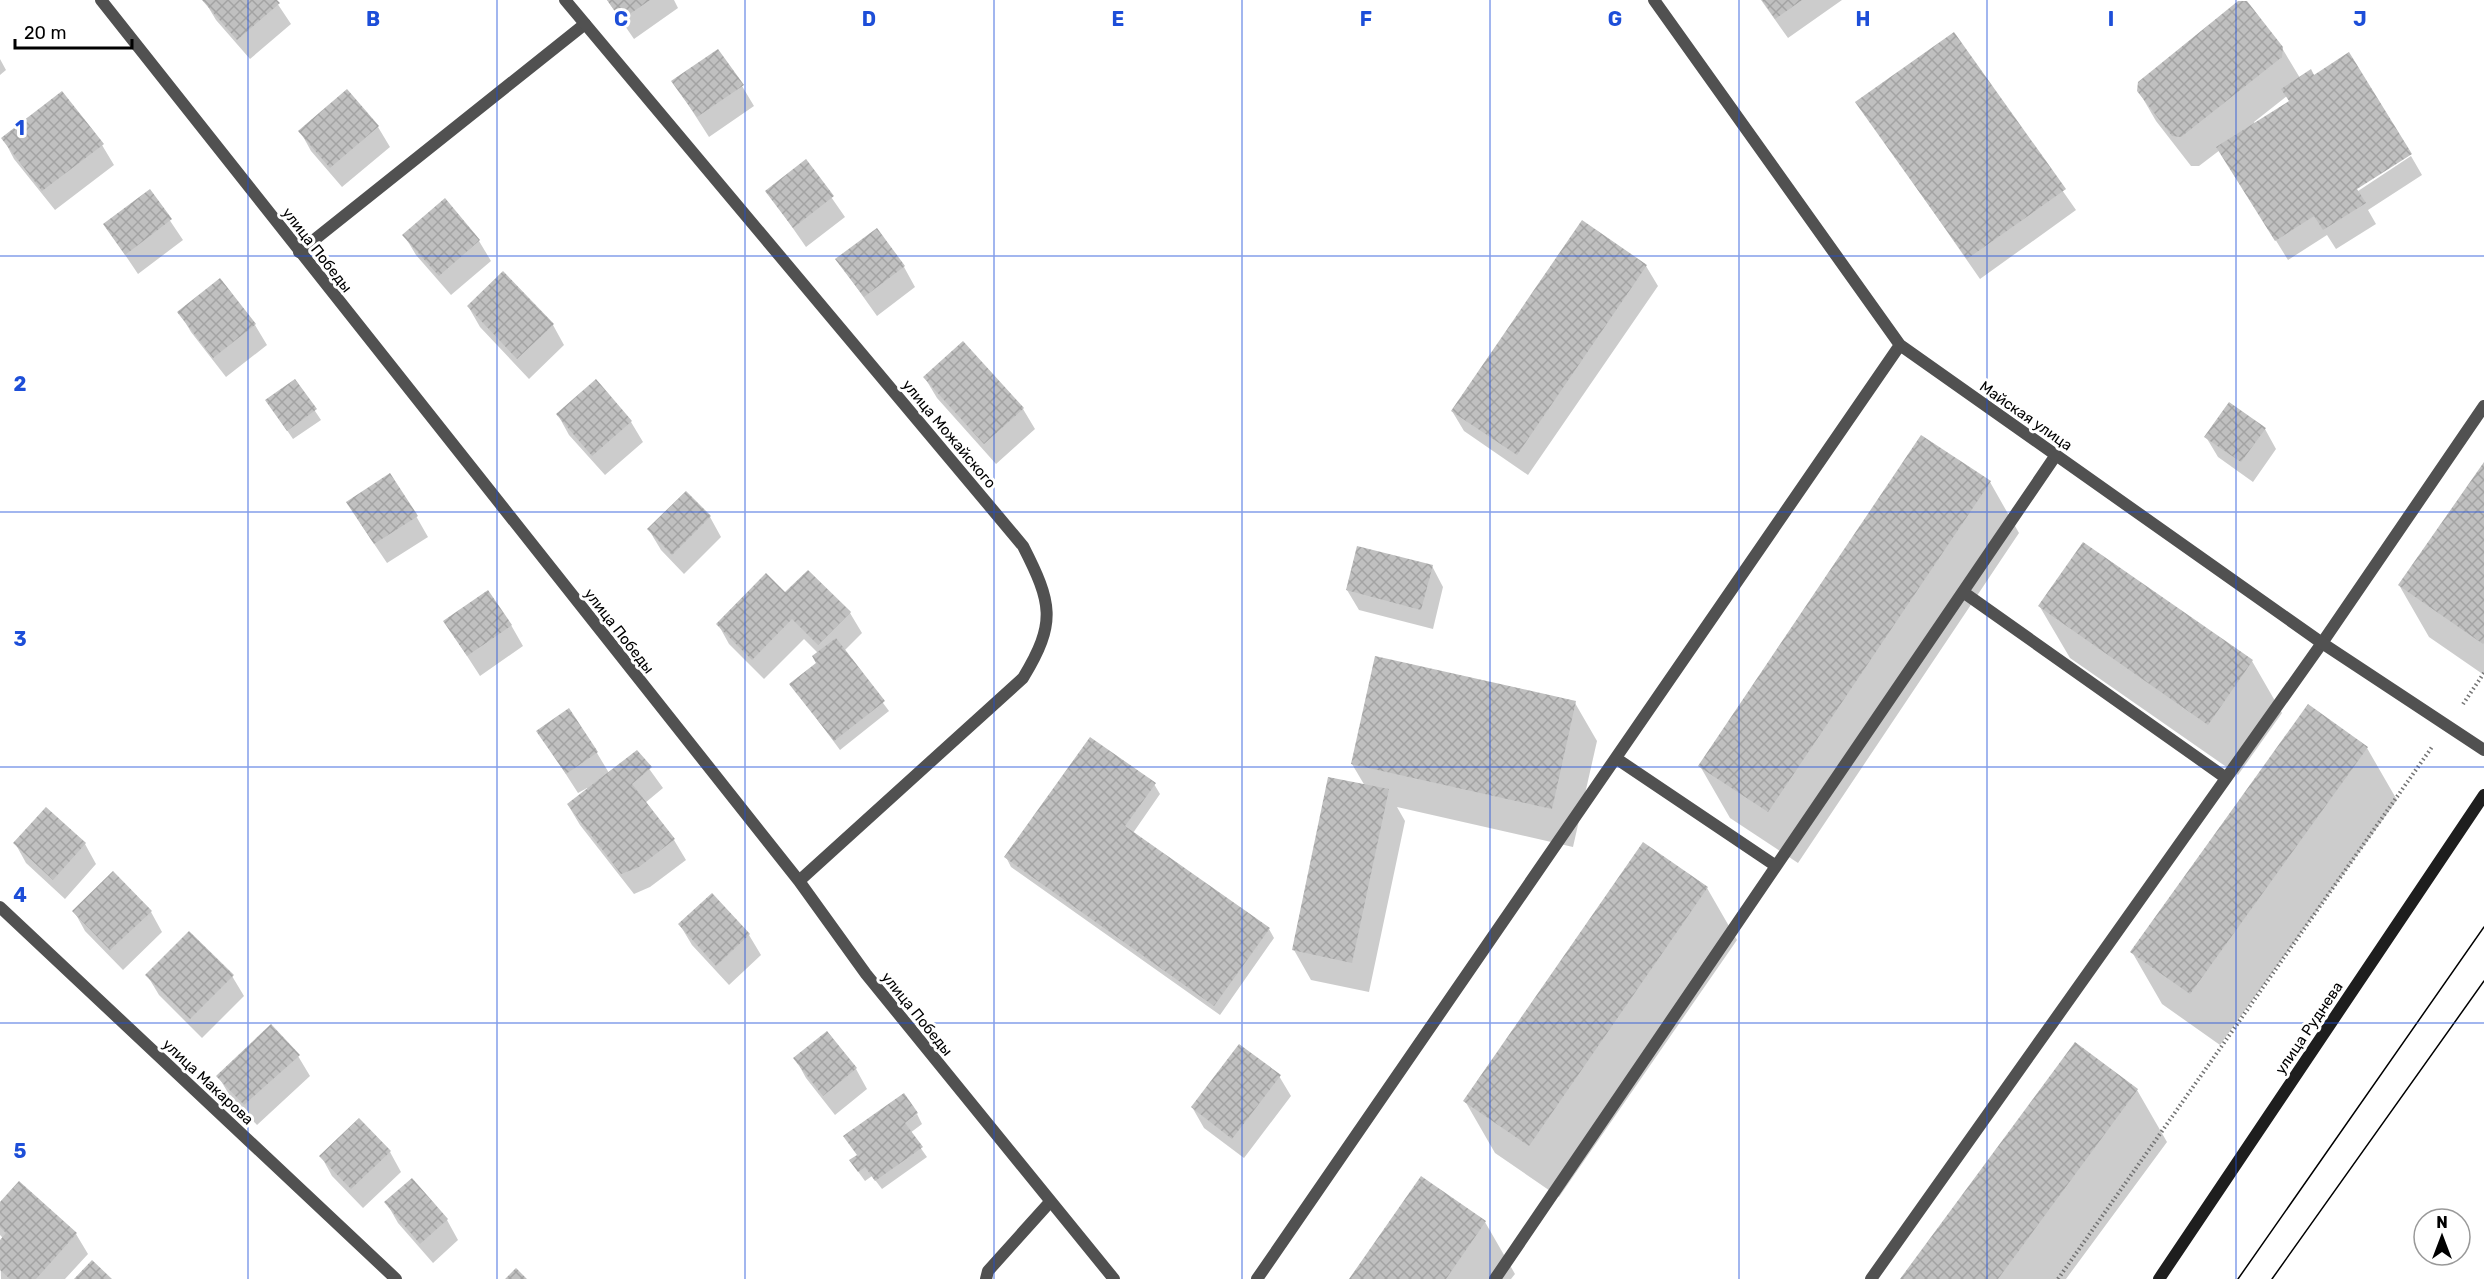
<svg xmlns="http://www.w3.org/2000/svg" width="2484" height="1279" viewBox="0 0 2484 1279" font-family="Rubik,sans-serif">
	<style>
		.shadow { fill: #0003; fill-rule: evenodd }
		.building { fill: url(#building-cross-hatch) }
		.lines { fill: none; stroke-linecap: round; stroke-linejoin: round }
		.path { stroke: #737373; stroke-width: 4; stroke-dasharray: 1.5 3; stroke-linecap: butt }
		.lane { stroke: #515151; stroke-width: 12 }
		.street { stroke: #515151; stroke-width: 12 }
		.secondary { stroke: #1e1e1e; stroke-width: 12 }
		.tram { stroke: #000; stroke-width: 1.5 }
		.grid { fill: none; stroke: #1d4ed8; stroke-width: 1.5; stroke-opacity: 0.55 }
		.labels { text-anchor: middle; stroke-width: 6; stroke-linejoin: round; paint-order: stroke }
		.street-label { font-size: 15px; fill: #000; stroke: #fff }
		.grid-label { font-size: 20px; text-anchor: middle; font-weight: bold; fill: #1d4ed8; stroke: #fff; stroke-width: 6; stroke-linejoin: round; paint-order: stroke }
	</style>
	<defs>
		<pattern id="building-cross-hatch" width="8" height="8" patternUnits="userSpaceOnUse" patternTransform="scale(1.5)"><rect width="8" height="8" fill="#c0c0c0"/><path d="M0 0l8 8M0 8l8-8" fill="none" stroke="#a3a3a3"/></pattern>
	</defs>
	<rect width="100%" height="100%" fill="#fff"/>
	<path class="shadow" d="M204,0H275L291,24L250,59L216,20Z
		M607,0H674L678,8L634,39Z
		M1761,0H1842L1788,38Z
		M1953,34L2076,210L1980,279L1857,102Z
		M2282,48L2300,78L2314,77L2352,195L2411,156L2422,175L2368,210L2376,224L2336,249L2327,235L2288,260L2220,150L2199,166H2191L2156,121L2138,90ZM2287,96L2290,102L2255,124L2254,122Z
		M0,59L6,70L0,75Z
		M673,81L742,86L754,106L709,137Z
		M347,91L378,127L390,147L342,187L311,151L300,131Z
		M3,138L102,145L114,165L55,210L14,159Z
		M806,161L845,217L806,247L767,191Z
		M150,191L183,240L138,274L105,225Z
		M444,201L479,241L491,261L451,295L416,255L404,235Z
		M837,260L904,267L915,287L877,316Z
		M1646,266L1658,286L1528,475L1464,431L1452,411Z
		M503,273L553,325L564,345L529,379L480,327L468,306Z
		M220,280L255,325L267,345L226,377L191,332L179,312Z
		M925,378L1023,409L1035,429L996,464L937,398Z
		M295,381L321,420L293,439L267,401Z
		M596,382L631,422L643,442L605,475L569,435L558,415Z
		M2265,429L2276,449L2253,482L2218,457L2206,437Z
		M2484,465V675L2429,637L2399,585Z
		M1990,482L2019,533L1798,863L1730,818L1700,766Z
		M416,516L428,537L387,563L360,523Z
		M710,517L721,537L684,574L661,550L649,530Z
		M1432,566L1443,587L1433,629L1359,610L1347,590Z
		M808,572L850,613L862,633L844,651L889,711L840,750L791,684L818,664V653L804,639L764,679L729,644L718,624L785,594Z
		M2040,607L2252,661L2282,713L2238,775L2070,658Z
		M445,622L511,625L523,646L480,676Z
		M1575,703L1597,741L1573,847L1397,807L1405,821L1369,992L1311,980L1294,950L1365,786L1352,764Z
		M538,731L597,753L609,773L637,752L663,788L645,803L674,840L686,860L650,887L634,894L580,825L568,805L588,790L587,788L578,793Z
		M2367,748L2397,800L2220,1045L2162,1004L2132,952Z
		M1154,784L1160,794L1133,833L1269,929L1274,938L1220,1015L1011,867L1006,857Z
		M15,843L85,844L96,864L65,899L26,863Z
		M1643,844L1707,888L1737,940L1559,1197L1495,1153L1465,1101Z
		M712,895L749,935L761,955L729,985L692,945L680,925Z
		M74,911L151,912L162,932L123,970L85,931Z
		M147,975L232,976L244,996L202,1038L159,995Z
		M826,1033L856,1069L867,1089L835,1115L806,1078L795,1058Z
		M298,1056L310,1076L257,1125L230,1096L218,1076Z
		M1279,1076L1291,1096L1244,1158L1204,1128L1192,1107Z
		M2137,1090L2167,1142L2066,1279H1902Z
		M917,1114L922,1124L910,1133L927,1157L882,1189L872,1176L865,1181L857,1170L858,1156Z
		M390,1152L401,1172L363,1208L332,1176L321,1156Z
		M386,1202L447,1220L458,1240L433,1263L398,1223Z
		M0,1204L76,1234L88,1254L65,1279H1L0,1242L3,1238L0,1235Z
		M1485,1222L1515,1274L1511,1279H1351Z"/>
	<path class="building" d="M202,0H277L280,3L237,40Z
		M607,0H650L621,20Z
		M1762,0H1802L1775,19Z
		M2238,1H2247L2283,47L2282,57L2181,137L2172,136L2137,91L2138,82Z
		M1954,32L2066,189L1967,259L1855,102Z
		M718,49L744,85L697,117L671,81Z
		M2349,52L2412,154L2357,189L2366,203L2323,230L2314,216L2275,241L2216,147L2289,101L2281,89L2311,69L2314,75Z
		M347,89L379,126L330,168L298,131Z
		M62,91L104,144L42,191L1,138Z
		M806,159L834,196L793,228L765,191Z
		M150,189L172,219L125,255L103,224Z
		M445,198L480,240L439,276L402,235Z
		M1582,220L1647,265L1517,455L1451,411Z
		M877,228L905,266L864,297L835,259Z
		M503,271L554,324L517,359L467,306Z
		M220,278L256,324L213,358L177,312Z
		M963,341L1024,408L984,444L923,377Z
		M295,379L317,409L287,431L265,400Z
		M596,379L632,421L592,456L556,414Z
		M2229,402L2266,428L2241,462L2204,437Z
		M1921,435L1991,481L1768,812L1698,766Z
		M2484,462V643L2483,644L2398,585Z
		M390,473L418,516L374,544L346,502Z
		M686,491L711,516L672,555L647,529Z
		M2083,542L2253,660L2208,725L2038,606Z
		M1357,546L1433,565L1421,610L1346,590Z
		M808,570L851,612L818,645L792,619L752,660L716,624L766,573L785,592Z
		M488,590L512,625L467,656L443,621Z
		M836,638L885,701L834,741L789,684L816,663L812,656Z
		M1375,656L1576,701L1552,809L1351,764Z
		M2308,704L2368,747L2190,994L2130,952Z
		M569,708L598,752L566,774L536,731Z
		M1090,737L1156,783L1125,826L1270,928L1214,1006L1004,857Z
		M637,750L652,767L632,784L675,839L639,867L621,874L567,804Z
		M1328,777L1389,789L1352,963L1292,950Z
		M46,807L86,843L53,880L13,843Z
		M1643,842L1708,887L1529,1146L1463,1101Z
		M113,871L152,911L110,950L72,911Z
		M712,893L750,934L716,966L678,924Z
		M189,931L234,975L190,1019L145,975Z
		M271,1024L300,1055L244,1105L216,1076Z
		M827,1031L857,1068L823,1096L793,1058Z
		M2075,1042L2138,1089L1998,1279H1900Z
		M1239,1044L1281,1075L1232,1139L1191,1107Z
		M904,1093L918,1113L905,1123L923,1147L875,1181L865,1167L858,1172L849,1160L857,1155L843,1136Z
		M359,1118L391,1151L351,1189L319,1156Z
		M1421,1176L1486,1221L1446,1279H1349Z
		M412,1178L448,1219L420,1244L384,1202Z
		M19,1181L77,1233L36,1279H10L0,1270V1240L6,1233L0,1227V1202Z
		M92,1260L112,1279H74Z
		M516,1268L527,1279H505Z"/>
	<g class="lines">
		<path class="path" d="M2463,704L2484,673
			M2058,1279L2432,747"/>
		<path class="lane" d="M299,252L585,24
			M1963,592L2226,778
			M1617,759L1776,866
			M986,1279L988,1271L1050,1202
			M1495,1279L2056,455
			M1871,1279L2322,643L2484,406"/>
		<path class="street" d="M101,0L799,881L866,974L1114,1279
			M565,0L1023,546C1052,603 1057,622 1023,678L799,881
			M1654,0L1900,345L2322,643L2484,750
			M0,907L396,1279
			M1257,1279L1900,345"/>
		<path class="secondary" d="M2159,1279L2484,795"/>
		<path class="tram" d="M2238,1279L2484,927
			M2272,1279L2484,981"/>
	</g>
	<path class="grid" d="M248,0V1279M497,0V1279M745,0V1279M994,0V1279M1242,0V1279M1490,0V1279M1739,0V1279M1987,0V1279M2236,0V1279M0,256H2484M0,512H2484M0,767H2484M0,1023H2484"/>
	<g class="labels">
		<g class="street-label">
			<text transform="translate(317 250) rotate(52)" y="5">улица Победы</text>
			<text transform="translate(2026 416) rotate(35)" y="5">Майская улица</text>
			<text transform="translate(949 434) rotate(50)" y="5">улица Можайского</text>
			<text transform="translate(619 631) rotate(52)" y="5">улица Победы</text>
			<text transform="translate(917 1014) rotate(51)" y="5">улица Победы</text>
			<text transform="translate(2309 1028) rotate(-56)" y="5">улица Руднева</text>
			<text transform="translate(208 1082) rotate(43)" y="5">улица Макарова</text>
		</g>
	</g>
	<g class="grid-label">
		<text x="373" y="26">B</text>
		<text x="621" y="26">C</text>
		<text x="869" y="26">D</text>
		<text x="1118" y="26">E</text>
		<text x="1366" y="26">F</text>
		<text x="1615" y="26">G</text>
		<text x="1863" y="26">H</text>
		<text x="2111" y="26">I</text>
		<text x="2360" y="26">J</text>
		<text x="20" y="135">1</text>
		<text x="20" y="391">2</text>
		<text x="20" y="646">3</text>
		<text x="20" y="902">4</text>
		<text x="20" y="1158">5</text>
	</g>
	<g transform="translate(2442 1237)"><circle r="28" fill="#ffffff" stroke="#999999" stroke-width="1.5"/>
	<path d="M0-4.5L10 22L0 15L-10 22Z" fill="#000000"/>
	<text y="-9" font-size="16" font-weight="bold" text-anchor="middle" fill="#000000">N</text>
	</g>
	<path d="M15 39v9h117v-9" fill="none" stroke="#000000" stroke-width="3"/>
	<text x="24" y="39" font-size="18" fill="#000000" stroke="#ffffff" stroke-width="4.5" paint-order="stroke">20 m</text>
</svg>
